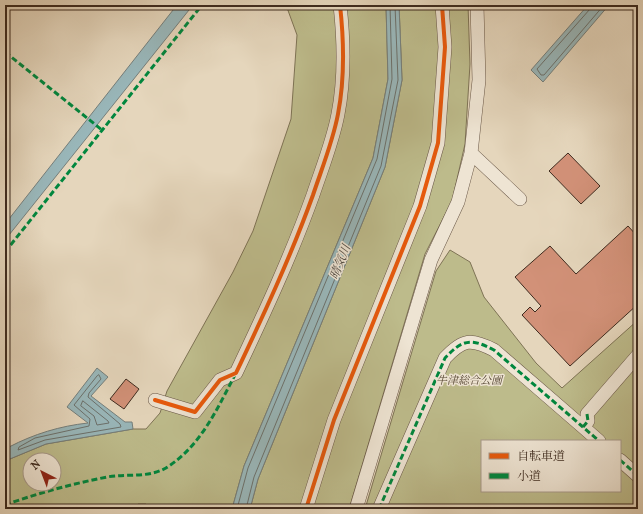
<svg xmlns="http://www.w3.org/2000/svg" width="643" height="514" viewBox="0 0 643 514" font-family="'IM FELL French Canon','Noto Serif JP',serif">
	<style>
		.green { fill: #bdbb8b; stroke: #7e7355; fill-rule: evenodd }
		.water { fill: #99b7ba; stroke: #757f7c }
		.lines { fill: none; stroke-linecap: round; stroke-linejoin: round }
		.shore { stroke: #6c716c; stroke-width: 1 }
		.building { fill: #d29178; stroke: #3e2b1f }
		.minor-casing { stroke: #685646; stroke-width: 14 }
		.minor { stroke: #eee4d3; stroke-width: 13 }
		.quiet { stroke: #00873e; stroke-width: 3; stroke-dasharray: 6 3; stroke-linecap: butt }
		.cycleway-casing { stroke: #eee4d3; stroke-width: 6 }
		.cycleway { stroke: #e8590c; stroke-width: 4 }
		.labels { text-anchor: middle; stroke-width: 3; stroke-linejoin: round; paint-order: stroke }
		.park-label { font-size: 11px; font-style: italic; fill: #574835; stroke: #eee4d3 }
		.water-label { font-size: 12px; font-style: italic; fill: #554e46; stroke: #eee4d3 }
	</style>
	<rect width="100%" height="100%" fill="#e5d6bc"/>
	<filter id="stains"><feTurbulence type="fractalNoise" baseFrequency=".005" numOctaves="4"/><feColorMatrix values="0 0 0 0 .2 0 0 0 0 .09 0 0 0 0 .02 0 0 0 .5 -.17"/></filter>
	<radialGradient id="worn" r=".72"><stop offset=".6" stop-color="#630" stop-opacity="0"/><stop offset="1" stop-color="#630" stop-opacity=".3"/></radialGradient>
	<path class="green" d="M286,5H386L388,79L373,158L244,466L232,509H147L146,504H138L137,509H5V461L46,444L133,429H146L160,413L167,391L233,272L253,231L291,119L297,35ZM30,460H54V484H30Z
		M399,5H468L470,64L465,144L452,201L425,254L349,509H250L258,479L385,167L402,80Z
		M450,250L470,262L484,297L536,363L562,388L638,320V509H365L436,271ZM482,441H620V491H482Z"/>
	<path class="water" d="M177,5H193L5,240V224Z
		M386,5H399L402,80L385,167L258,479L250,509H232L244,466L373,158L388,79Z
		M588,5H609L543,82L531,70Z
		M97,368L108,377L91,396L125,422H132L133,429L46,444L5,461V444L9,447C34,434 60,426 88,423L67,407Z"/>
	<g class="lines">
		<path class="shore" d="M591,5L590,9L537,69L541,75H544L604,5
			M99,375L101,379L89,393L88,397L120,424L121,427L45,440L18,450L19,447L35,438L89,426L90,419L74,405L97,376Z
			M83,401L108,421L109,423L97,425L94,416L81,406Z
			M237,509L248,468L377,159L392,79L390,5
			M246,509L254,477L381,166L398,80L395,5"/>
	</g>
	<path class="building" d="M568,153L600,186L581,204L549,171Z
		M628,226L638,237V304L570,366L522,315L530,307L535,312L541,306L515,277L550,246L576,274Z
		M126,379L139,389L124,409L110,399Z"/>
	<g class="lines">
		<g class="minor-casing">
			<path id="minor" d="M471,153L520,199
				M155,400L195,412L220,380L236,373C264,314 291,256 313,195C322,168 333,141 338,114C345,78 344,41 340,5
				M599,441L583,427L588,421L587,414L638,355
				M620,460L638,476
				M306,509L334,420L420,206L438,143L445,47L442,5
				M356,509L431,260L458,202L471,153L479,80L477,5
				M379,509L445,358C463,339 471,338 494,350L583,427"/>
		</g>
		<use href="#minor" class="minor"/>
		<path class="quiet" d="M5,15L14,5
			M5,52L102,130
			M5,252L202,5
			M587,414L588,421L583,427L599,441
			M620,460L638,476
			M5,505C38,493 72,484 107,477C129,473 150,479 169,466C202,444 218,407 236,373
			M379,509L445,358C463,339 471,338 494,350L583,427"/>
		<g class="cycleway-casing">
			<path id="cycleway" d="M155,400L195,412L220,380L236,373C264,314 291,256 313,195C322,168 333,141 338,114C345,78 344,41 340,5
				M306,509L334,420L420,206L438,143L445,47L442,5"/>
		</g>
		<use href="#cycleway" class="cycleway"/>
	</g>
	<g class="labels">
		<g class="park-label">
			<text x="469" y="384">牛津総合公園</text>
		</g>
		<g class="water-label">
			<text transform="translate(340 262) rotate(-68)" y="4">晴気川</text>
		</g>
	</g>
	<rect width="643" height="514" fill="none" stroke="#e5d6bc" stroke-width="20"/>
	<rect x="6" y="6" width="631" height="502" fill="none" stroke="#3e2b1f" stroke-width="2"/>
	<rect x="10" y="10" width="623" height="494" fill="none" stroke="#3e2b1f"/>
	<rect x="481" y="440" width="140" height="52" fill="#eee4d3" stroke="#a89a8b"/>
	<rect x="489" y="453" width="20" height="6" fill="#e8590c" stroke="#a89a8b"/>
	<text x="517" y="460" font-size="12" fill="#3e2b1f">自転車道</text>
	<rect x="489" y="473" width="20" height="6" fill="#00873e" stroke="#a89a8b"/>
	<text x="517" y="480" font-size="12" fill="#3e2b1f">小道</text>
	<g transform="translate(42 472) rotate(318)"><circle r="19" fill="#eee4d3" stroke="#a89a8b"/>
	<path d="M0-3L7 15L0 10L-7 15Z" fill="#8f2418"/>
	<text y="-6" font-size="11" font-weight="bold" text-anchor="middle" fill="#3e2b1f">N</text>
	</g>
	<rect width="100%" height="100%" filter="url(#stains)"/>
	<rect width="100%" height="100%" fill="url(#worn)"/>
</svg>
